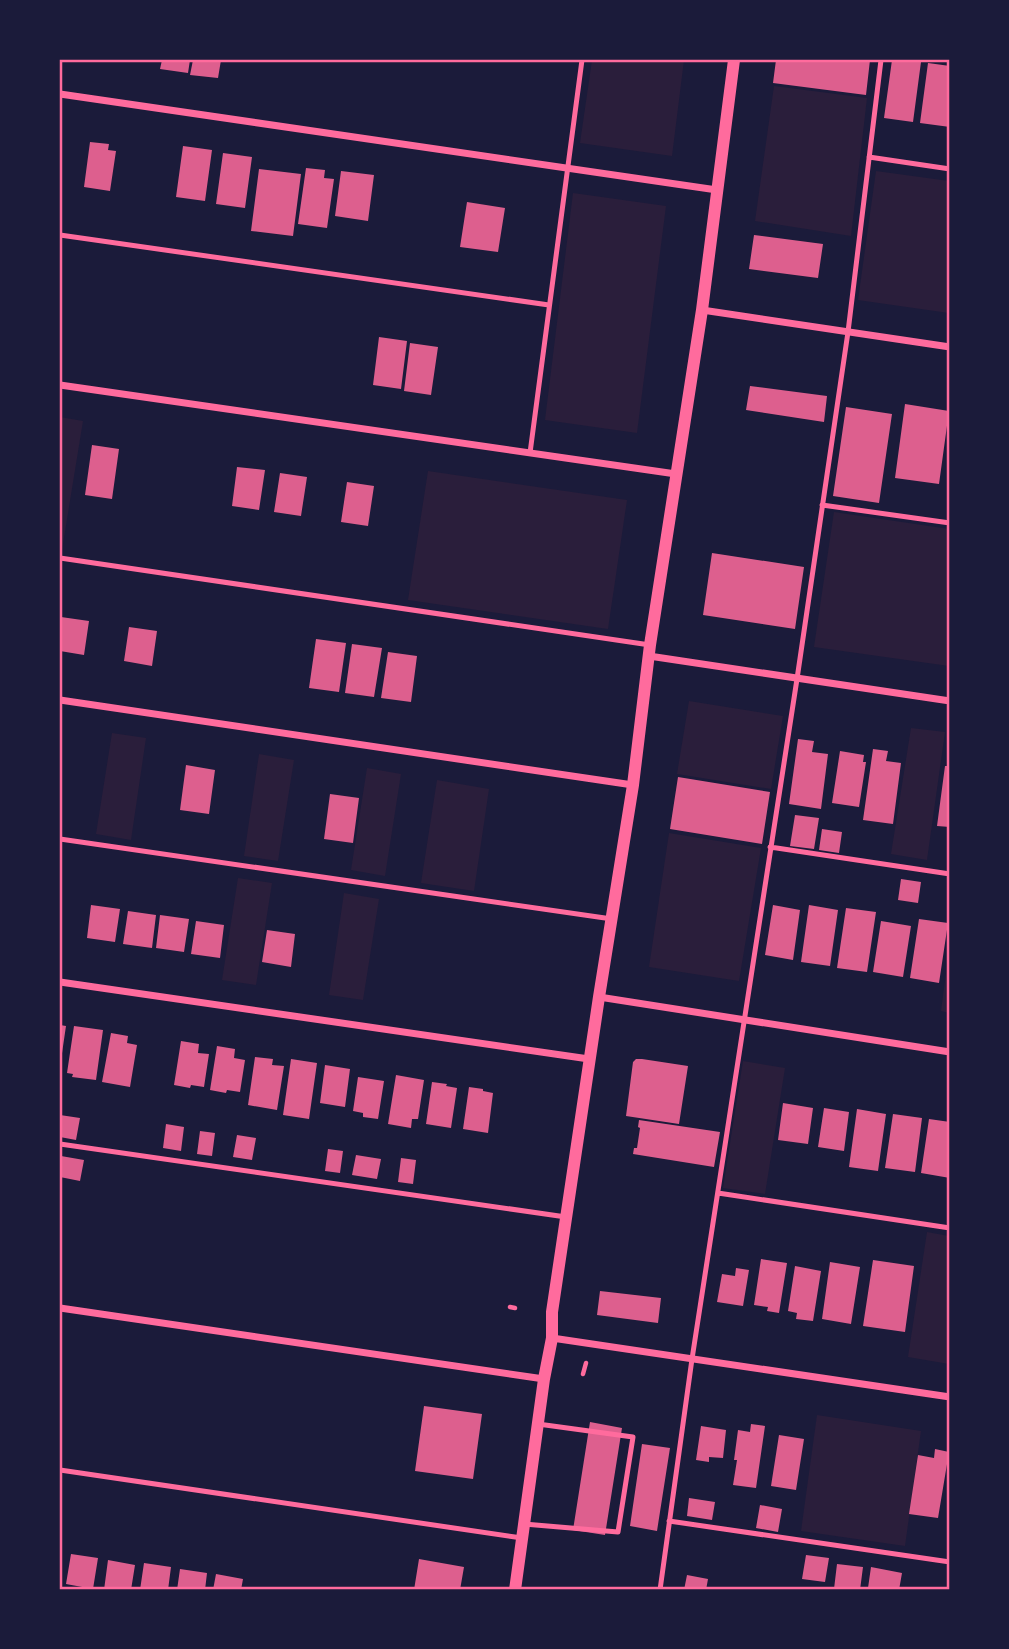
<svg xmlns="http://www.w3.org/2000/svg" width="1009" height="1649" viewBox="0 0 1009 1649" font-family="'Alegreya Sans',sans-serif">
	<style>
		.green { fill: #2a1e3b }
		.building { fill: #dd5f8e }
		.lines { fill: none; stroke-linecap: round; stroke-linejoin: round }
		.path { stroke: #ff6b9d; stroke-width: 4.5 }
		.service { stroke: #ff6b9d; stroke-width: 5 }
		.minor { stroke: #ff6b9d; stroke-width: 7 }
		.tertiary { stroke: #ff6b9d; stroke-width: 12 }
		.neatline { fill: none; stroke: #ff6b9d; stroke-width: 2.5 }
	</style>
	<rect width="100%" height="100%" fill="#1b1b3a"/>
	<path class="green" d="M592,60H684L672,156L580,143Z
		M774,86L867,98L851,236L755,221Z
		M876,171L949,181V313L858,300Z
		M573,193L666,206L637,433L545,420Z
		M60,417L83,421L62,550L60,549Z
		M428,471L627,500L608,629L408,600Z
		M834,512L949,529V666L814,647Z
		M689,701L783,716L771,789L677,774Z
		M911,728L945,732L927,860L891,854Z
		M112,733L146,738L131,840L96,834Z
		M259,754L294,760L278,861L244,856Z
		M367,768L401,774L385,876L351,870Z
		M437,780L489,789L474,891L421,883Z
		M669,833L761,848L739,981L649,967Z
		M238,878L272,883L256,985L222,980Z
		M344,893L379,899L363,1000L329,995Z
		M949,950L950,1013H949L941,1011Z
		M743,1061L785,1068L765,1194L723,1188Z
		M927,1232L949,1236V1364L908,1357Z
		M817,1415L921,1431L905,1546L801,1531Z"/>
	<path class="building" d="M162,60H190L188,73L160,69Z
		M193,60H221L218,78L190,75Z
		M776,60H870L866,95L773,83Z
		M892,60L921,62L913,122L884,118Z
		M928,63L950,66V127L920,123Z
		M90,142L109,144L108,150L116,151L110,191L84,187Z
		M183,146L212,150L205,201L176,197Z
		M223,153L252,157L245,208L216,204Z
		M306,168L325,170L324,178L334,179L327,228L298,224Z
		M259,169L301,174L293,236L251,231Z
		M341,171L374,175L368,221L335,216Z
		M467,202L505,208L498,252L460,247Z
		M754,235L823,244L818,278L749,269Z
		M379,337L407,341L401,389L373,385Z
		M410,343L438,347L431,395L404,391Z
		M750,386L827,396L824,422L746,410Z
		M905,404L949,411L939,484L895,478Z
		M846,407L892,414L879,503L833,496Z
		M92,445L119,449L112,499L85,495Z
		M237,467L265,470L259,510L232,506Z
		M280,473L307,477L301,516L274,512Z
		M347,482L374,486L368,526L341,522Z
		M712,553L804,567L795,629L703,615Z
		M61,617L89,621L84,655L60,651Z
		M129,627L157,631L152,666L124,661Z
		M316,639L346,643L339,692L309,688Z
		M352,644L382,648L374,697L345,693Z
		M388,652L417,656L411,702L381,698Z
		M798,739L814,741L812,752L828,754L821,809L789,804Z
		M873,749L888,751L886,761L901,763L893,824L863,820Z
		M840,751L864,755L863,762H866L859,807L832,803Z
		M186,765L215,770L209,814L180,810Z
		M945,766H950V827L937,826Z
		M678,777L770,792L762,844L670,829Z
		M330,794L359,798L353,843L324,839Z
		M795,815L819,818L814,849L790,846Z
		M822,829L842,832L839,853L819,850Z
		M901,879L921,882L918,903L898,900Z
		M91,905L120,909L115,942L87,938Z
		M773,905L800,910L793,960L765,955Z
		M809,905L838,910L830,966L801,962Z
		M846,908L876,912L867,972L837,968Z
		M128,911L156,915L152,948L123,944Z
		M160,915L189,919L184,952L156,948Z
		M919,919L948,923L939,983L910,978Z
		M196,921L224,925L220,958L191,954Z
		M881,921L911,926L903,977L873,972Z
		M267,930L295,934L291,967L262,962Z
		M60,1025L66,1026L61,1060H60Z
		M74,1026L103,1030L96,1080L72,1077L73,1074L67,1073Z
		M111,1033L128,1036L127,1043L137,1045L130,1087L102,1082Z
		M181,1041L199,1044L198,1053L209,1054L204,1087L191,1085L190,1088L174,1085Z
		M217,1046L235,1049L234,1058L245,1060L240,1092L227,1090L226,1093L210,1090Z
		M255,1057L273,1059L272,1065L284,1066L277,1110L248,1105Z
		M291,1059L317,1063L309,1119L283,1115Z
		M636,1059H642L688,1066L679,1124L626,1116L633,1062Z
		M325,1065L350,1069L345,1107L320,1103Z
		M396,1075L424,1080L418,1119H412L411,1128L388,1124Z
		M358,1077L384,1081L378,1119L363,1117V1113L353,1111Z
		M432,1082L447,1084L446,1086L457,1088L451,1128L426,1124Z
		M469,1087L483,1089V1091L493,1093L488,1133L463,1129Z
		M783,1103L813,1108L808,1144L778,1140Z
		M824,1108L849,1112L844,1151L818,1147Z
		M857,1109L886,1114L878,1171L849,1167Z
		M893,1114L922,1118L915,1172L885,1168Z
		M60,1115L80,1118L76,1140L60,1137Z
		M929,1119L950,1122V1178L921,1173Z
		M639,1120L720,1132L714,1167L633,1154L634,1148H637L640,1128L638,1127Z
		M166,1124L184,1127L181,1151L163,1148Z
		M200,1131L215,1133L212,1156L197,1154Z
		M237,1135L256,1138L252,1160L233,1157Z
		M328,1149L343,1151L340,1173L325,1171Z
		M356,1155L381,1159L377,1179L352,1175Z
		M61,1156L84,1160L80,1181L60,1177Z
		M401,1158L416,1160L413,1184L398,1182Z
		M761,1259L787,1263L779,1313L767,1311L768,1307L754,1305Z
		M873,1260L914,1266L905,1332L863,1326Z
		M830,1262L860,1267L851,1324L822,1319Z
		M795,1266L821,1271L813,1321L796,1319L797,1313L788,1311Z
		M736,1268L749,1270L743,1306L717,1302L722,1274L735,1276Z
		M600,1291L661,1298L658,1323L597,1315Z
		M424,1406L482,1414L473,1479L415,1471Z
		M590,1422L622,1428L605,1535L573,1530Z
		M751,1424L765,1426L756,1488L733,1485L737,1460H734L738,1430L750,1432Z
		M701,1426L726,1430L723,1458L709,1457V1462L696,1460Z
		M779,1435L804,1439L796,1490L771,1486Z
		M642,1444L670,1448L657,1531L630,1526Z
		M935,1449L949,1452L938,1518L909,1514L918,1455L934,1458Z
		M689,1498L715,1502L712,1520L687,1516Z
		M760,1505L782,1509L778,1532L756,1528Z
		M71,1554L98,1558L93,1589L66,1584Z
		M806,1555L829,1558L825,1582L802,1579Z
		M419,1559L464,1567L460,1590H414Z
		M108,1560L135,1565L131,1590H104Z
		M144,1563L171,1567L168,1590H140Z
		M837,1564L863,1567L860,1590L834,1589Z
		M871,1567L902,1573L899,1590L868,1588Z
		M180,1569L207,1573L205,1590H177Z
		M216,1574L243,1579L241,1590H213Z
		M687,1575L708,1579L706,1590H684Z"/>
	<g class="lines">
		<path class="path" d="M510,1307L515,1308
			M583,1374L586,1363"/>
		<path class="service" d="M869,157L950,169
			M60,235L549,305
			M530,453L582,60
			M822,505L950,523
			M60,558L650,645
			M60,839L612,919
			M770,847L950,874
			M60,1144L566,1217
			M718,1193L950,1228
			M60,1470L522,1538
			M669,1521L950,1562
			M524,1524L618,1532L633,1437L538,1424
			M660,1590L692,1359L797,679L848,332L881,60"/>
		<path class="minor" d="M60,94L717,190
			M702,310L950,347
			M60,385L676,474
			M649,656L950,701
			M60,700L633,785
			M60,982L589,1059
			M599,997L950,1052
			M60,1308L544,1379
			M552,1338L950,1397"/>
		<path class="tertiary" d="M515,1590L544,1379L552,1338V1312L599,997L633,785L650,645L702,310L734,60"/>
	</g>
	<rect width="1009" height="1649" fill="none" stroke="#1b1b3a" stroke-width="122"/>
	<rect x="61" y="61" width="887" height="1527" class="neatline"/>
</svg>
